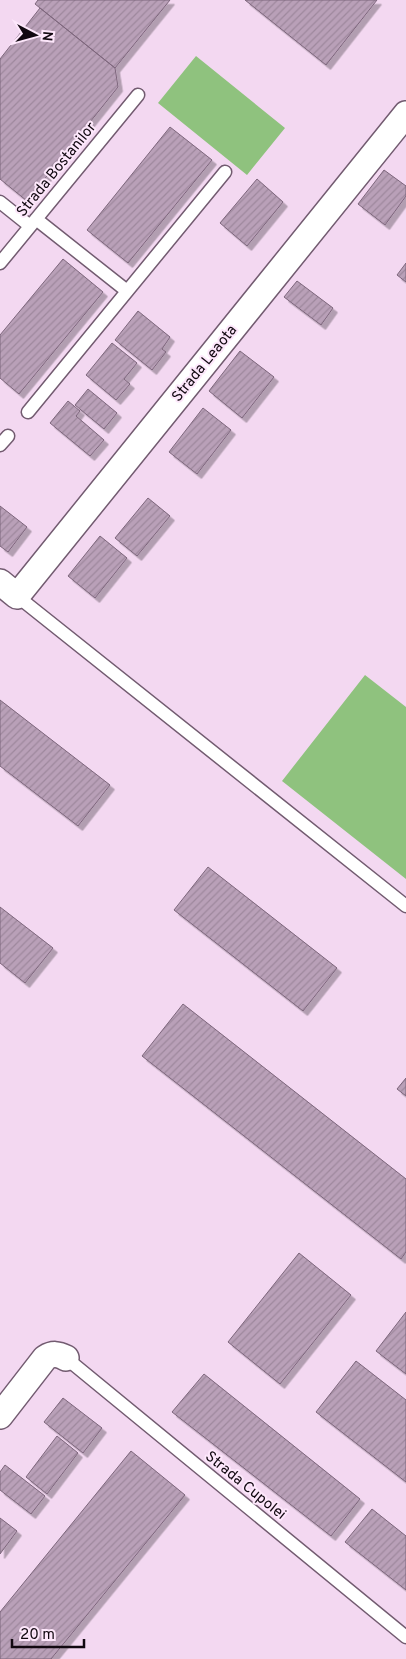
<svg xmlns="http://www.w3.org/2000/svg" width="406" height="1659" viewBox="0 0 406 1659" font-family="Overpass,sans-serif">
	<style>
		.green { fill: #8fc27e }
		.building { fill: url(#building-hatch); stroke: #7d667c; filter: url(#shadow) }
		.lines { fill: none; stroke-linecap: round; stroke-linejoin: round }
		.lane-casing { stroke: #725b70; stroke-width: 15 }
		.street-casing { stroke: #725b70; stroke-width: 28 }
		.lane { stroke: #fff; stroke-width: 12 }
		.street { stroke: #fff; stroke-width: 25 }
		.labels { text-anchor: middle; stroke-width: 4; stroke-linejoin: round; paint-order: stroke }
		.street-label { font-size: 15px; fill: #110810; stroke: #fde7fb }
	</style>
	<defs>
		<pattern id="building-hatch" width="6" height="6" patternUnits="userSpaceOnUse" patternTransform="scale(1.25)"><rect width="6" height="6" fill="#b9a0b8"/><path d="M-1 1l2-2M0 6l6-6M5 7l2-2" fill="none" stroke="#9e889d"/></pattern>
		<filter id="shadow"><feDropShadow dx="4.5" dy="4.5" stdDeviation="0" flood-color="#0004"/></filter>
	</defs>
	<rect width="100%" height="100%" fill="#f3d8f1"/>
	<path class="green" d="M196,56L285,128L247,175L158,103Z
		M365,675L406,707V879L282,781Z"/>
	<path class="building" d="M38,0H170L115,68L35,4Z
		M245,0H377L326,65Z
		M40,8L115,68L118,87L27,201L0,179V59Z
		M170,127L212,160L128,263L87,230Z
		M384,170L406,186V196L385,225L358,204Z
		M257,179L283,202L247,246L220,223Z
		M63,259L103,292L19,394L0,378V335Z
		M406,263V282L397,275Z
		M297,281L333,308L321,325L284,297Z
		M138,311L170,337L162,349L166,352L152,370L115,340Z
		M112,343L137,363L124,379L130,384L116,400L86,375Z
		M240,351L274,377L242,418L209,391Z
		M88,389L117,413L104,429L75,405Z
		M68,401L80,411L76,416L104,440L90,456L50,423Z
		M203,408L231,430L197,474L169,452Z
		M148,498L170,516L137,556L115,538Z
		M0,506L27,527L8,552L0,546Z
		M100,536L127,558L95,598L68,576Z
		M0,700L110,785L78,826L0,766Z
		M208,867L337,968L303,1011L174,910Z
		M0,907L53,948L25,983L0,963Z
		M183,1004L406,1179V1252L401,1259L142,1056Z
		M406,1078V1096L397,1089Z
		M299,1253L351,1295L280,1384L228,1342Z
		M406,1312V1374L376,1351Z
		M356,1361L406,1400V1482L316,1412Z
		M204,1374L360,1499L331,1536L172,1412Z
		M63,1398L102,1428L83,1453L44,1422Z
		M57,1436L78,1453L47,1494L26,1477Z
		M131,1451L185,1495L51,1659H0V1612Z
		M5,1465L45,1496L31,1514L0,1490V1472Z
		M372,1509L406,1536V1590L345,1542Z
		M0,1518L17,1531L0,1554Z"/>
	<g class="lines">
		<g class="lane-casing">
			<path id="lane" d="M0,202L30,226
				M36,219L127,291
				M0,263L138,95
				M28,412L225,172
				M0,445L8,436
				M17,596L406,906
				M66,1358L406,1637"/>
		</g>
		<g class="street-casing">
			<path id="street" d="M0,582L17,596L406,114
				M0,1416L45,1358C53,1353 58,1354 66,1358"/>
		</g>
		<use href="#lane" class="lane"/>
		<use href="#street" class="street"/>
	</g>
	<g class="labels">
		<g class="street-label">
			<text transform="translate(56 169) rotate(-51)" y="5">Strada Bostanilor</text>
			<text transform="translate(204 363) rotate(-51)" y="5">Strada Leaota</text>
			<text transform="translate(246 1485) rotate(39)" y="5">Strada Cupolei</text>
		</g>
	</g>
	<g transform="translate(35 35) rotate(96)" stroke="#fde7fb" stroke-width="4" paint-order="stroke">
	<path d="M0-4L9 19L0 12L-9 19Z" fill="#110810"/>
	<text y="-8" font-size="14" font-weight="bold" text-anchor="middle" fill="#110810">N</text>
	</g>
	<path d="M12 1639v8h72v-8" fill="none" stroke="#110810" stroke-width="2.5"/>
	<text x="20" y="1639" font-size="15" fill="#110810" stroke="#fde7fb" stroke-width="4" paint-order="stroke">20 m</text>
</svg>
